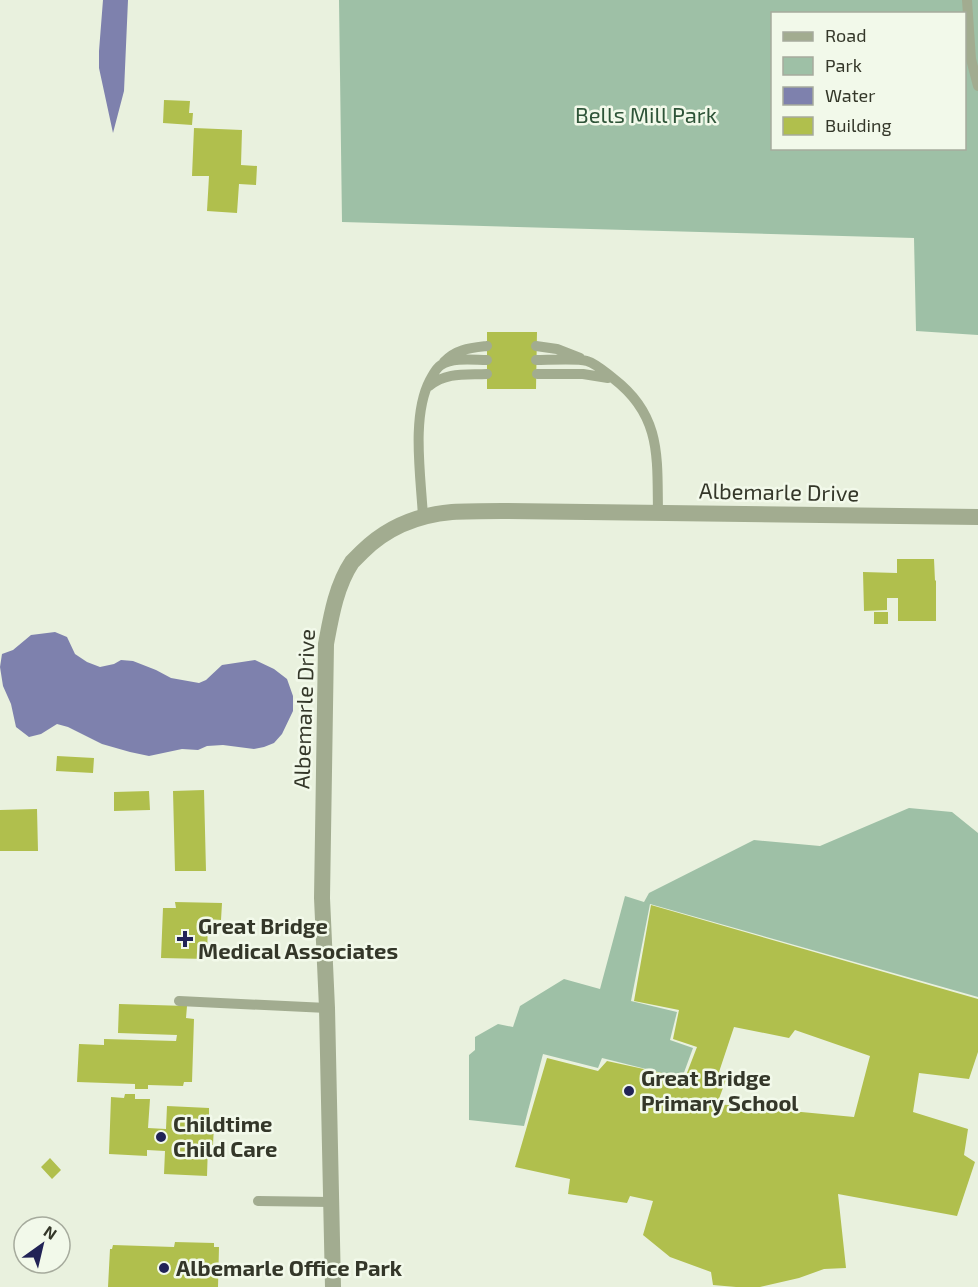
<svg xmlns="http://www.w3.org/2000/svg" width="978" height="1287" viewBox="0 0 978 1287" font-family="'Exo 2',sans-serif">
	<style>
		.green { fill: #9ec0a6; fill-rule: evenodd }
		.water { fill: #7e81ad }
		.building { fill: #b0bf4d; fill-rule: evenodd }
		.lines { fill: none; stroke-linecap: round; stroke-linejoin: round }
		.service { stroke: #a2ac90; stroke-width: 10 }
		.tertiary { stroke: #a2ac90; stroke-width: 16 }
		.poi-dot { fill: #212356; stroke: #f2f9ea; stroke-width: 2 }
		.labels { text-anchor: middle; stroke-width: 5; stroke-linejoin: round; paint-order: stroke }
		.park-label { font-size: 22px; fill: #2e5438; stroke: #f2f9ea }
		.street-label { font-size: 22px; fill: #343729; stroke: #f2f9ea }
		.poi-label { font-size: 22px; font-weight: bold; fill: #343729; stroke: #f2f9ea; text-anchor: start }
	</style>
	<rect width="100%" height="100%" fill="#e9f1de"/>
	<path class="green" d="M339,0H978V335L916,331L914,238L342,222ZM772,14H964V148H772Z
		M909,808L952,812L978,833V997L650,904L631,1001L677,1012L670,1040L693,1048L682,1078L602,1058L598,1068L543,1054L524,1126L469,1120V1055L475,1050V1037L498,1024L513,1027L520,1006L564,979L600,989L625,896L644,902L649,893L754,840L820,846Z"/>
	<path class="water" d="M103,0H128L124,91L113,133L99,68V51Z
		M55,632L67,637L75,654L87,662L100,667L114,664L121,660L133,661L156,670L171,678L199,683L206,680L222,665L255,660L274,669L287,679L293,696V711L282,734L274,743L264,747L254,749L223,745L207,746L198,750L182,749L149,756L130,752L102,744L68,727L57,724L41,734L29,737L16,727L11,704L3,686L0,667L2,654L13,650L31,635Z"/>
	<path class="building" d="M164,100L190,101L189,113H193L192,125L163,123Z
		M194,128L242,130L241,165L257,166L256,185L239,184L237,213L207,211L209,176H192Z
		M487,332H537L536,389H487Z
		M897,559H934L935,581L936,580V621H898V598H887V610L864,611L863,572L897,573Z
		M874,612H888V624H874Z
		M57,756L94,758L93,773L56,771Z
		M204,790L206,871H175L173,791Z
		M149,791L150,810L114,811V792Z
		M37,809L38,851H0V810Z
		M175,902L222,903L221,920L208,919L207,959L161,958L163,908H176Z
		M651,905L978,999V1052L969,1079L919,1073L913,1112L968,1129L964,1155L975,1162L957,1216L838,1194L846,1268L824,1269L799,1278L760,1287H736L713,1285L711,1272L670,1257L643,1235L653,1201L630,1196L627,1203L568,1194L570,1179L515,1167L547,1058L598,1071L607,1061L685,1078L697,1047L673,1039L679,1010L634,1001ZM734,1027L789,1038L795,1030L870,1056L854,1117L717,1104L727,1077L718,1075Z
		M119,1004L187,1006L186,1018L194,1019L192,1082H184L183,1086L148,1085V1089H135V1084L77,1082L79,1044L104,1045V1039L176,1041L177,1035L118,1033Z
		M125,1094H135V1099H150L148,1128L166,1129L167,1106L209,1108V1125H214L213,1145H208L207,1176L164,1174L165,1151L147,1150V1156L109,1154L111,1097L124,1098Z
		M50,1158L61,1170L52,1179L41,1167Z
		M175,1242L214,1243V1247H219L218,1287H108L110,1249H112L113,1245L174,1247Z"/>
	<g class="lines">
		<path class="service" d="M967,0L971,59L978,86
			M536,346L557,349L580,358
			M536,360C548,360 578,358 587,361C597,364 606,373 614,379C662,416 657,458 658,513
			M444,362C456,349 470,348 487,346
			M537,374H583L608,378
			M429,386C447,372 465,375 487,374
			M423,517C421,477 411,416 430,380C433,375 436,368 441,365C454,357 473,360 487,360
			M179,1001L327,1008
			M258,1201L331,1202"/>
		<path class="tertiary" d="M333,1287L327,1008L322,898L326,644C331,617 336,586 352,562C355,559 359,555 362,552C386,528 417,515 452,512C468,511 485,511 502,511L978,517"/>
	</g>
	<g class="poi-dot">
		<path d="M182 930h6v6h6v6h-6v6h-6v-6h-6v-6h6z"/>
		<circle cx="629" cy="1091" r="6"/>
		<circle cx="161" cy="1137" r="6"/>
		<circle cx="164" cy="1268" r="6"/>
	</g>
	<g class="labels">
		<g class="park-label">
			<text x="646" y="123">Bells Mill Park</text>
		</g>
		<g class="street-label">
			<text transform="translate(779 492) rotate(1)" y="8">Albemarle Drive</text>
			<text transform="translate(304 709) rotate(-88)" y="8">Albemarle Drive</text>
		</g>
		<g class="poi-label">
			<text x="198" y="934">Great Bridge<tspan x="198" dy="25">Medical Associates</tspan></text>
			<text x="641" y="1086">Great Bridge<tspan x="641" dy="25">Primary School</tspan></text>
			<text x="173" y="1132">Childtime<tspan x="173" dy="25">Child Care</tspan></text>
			<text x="176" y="1276">Albemarle Office Park</text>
		</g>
	</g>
	<rect x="771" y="12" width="195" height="138" fill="#f2f9ea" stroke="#a6ab9d" stroke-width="1.5"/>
	<rect x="783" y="32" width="30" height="9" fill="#a2ac90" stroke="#a6ab9d" stroke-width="1.5"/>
	<text x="825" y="42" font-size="18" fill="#343729">Road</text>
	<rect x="783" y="57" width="30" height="18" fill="#9ec0a6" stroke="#a6ab9d" stroke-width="1.5"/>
	<text x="825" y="72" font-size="18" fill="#343729">Park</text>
	<rect x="783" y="87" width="30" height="18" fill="#7e81ad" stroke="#a6ab9d" stroke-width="1.5"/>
	<text x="825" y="102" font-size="18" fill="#343729">Water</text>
	<rect x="783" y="117" width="30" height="18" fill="#b0bf4d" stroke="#a6ab9d" stroke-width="1.5"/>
	<text x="825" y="132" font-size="18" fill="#343729">Building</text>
	<g transform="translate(42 1245) rotate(34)"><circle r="28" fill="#f2f9ea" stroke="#a6ab9d" stroke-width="1.5"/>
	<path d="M0-4.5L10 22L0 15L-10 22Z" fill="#212356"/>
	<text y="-9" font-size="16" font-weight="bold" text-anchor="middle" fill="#343729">N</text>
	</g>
</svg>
